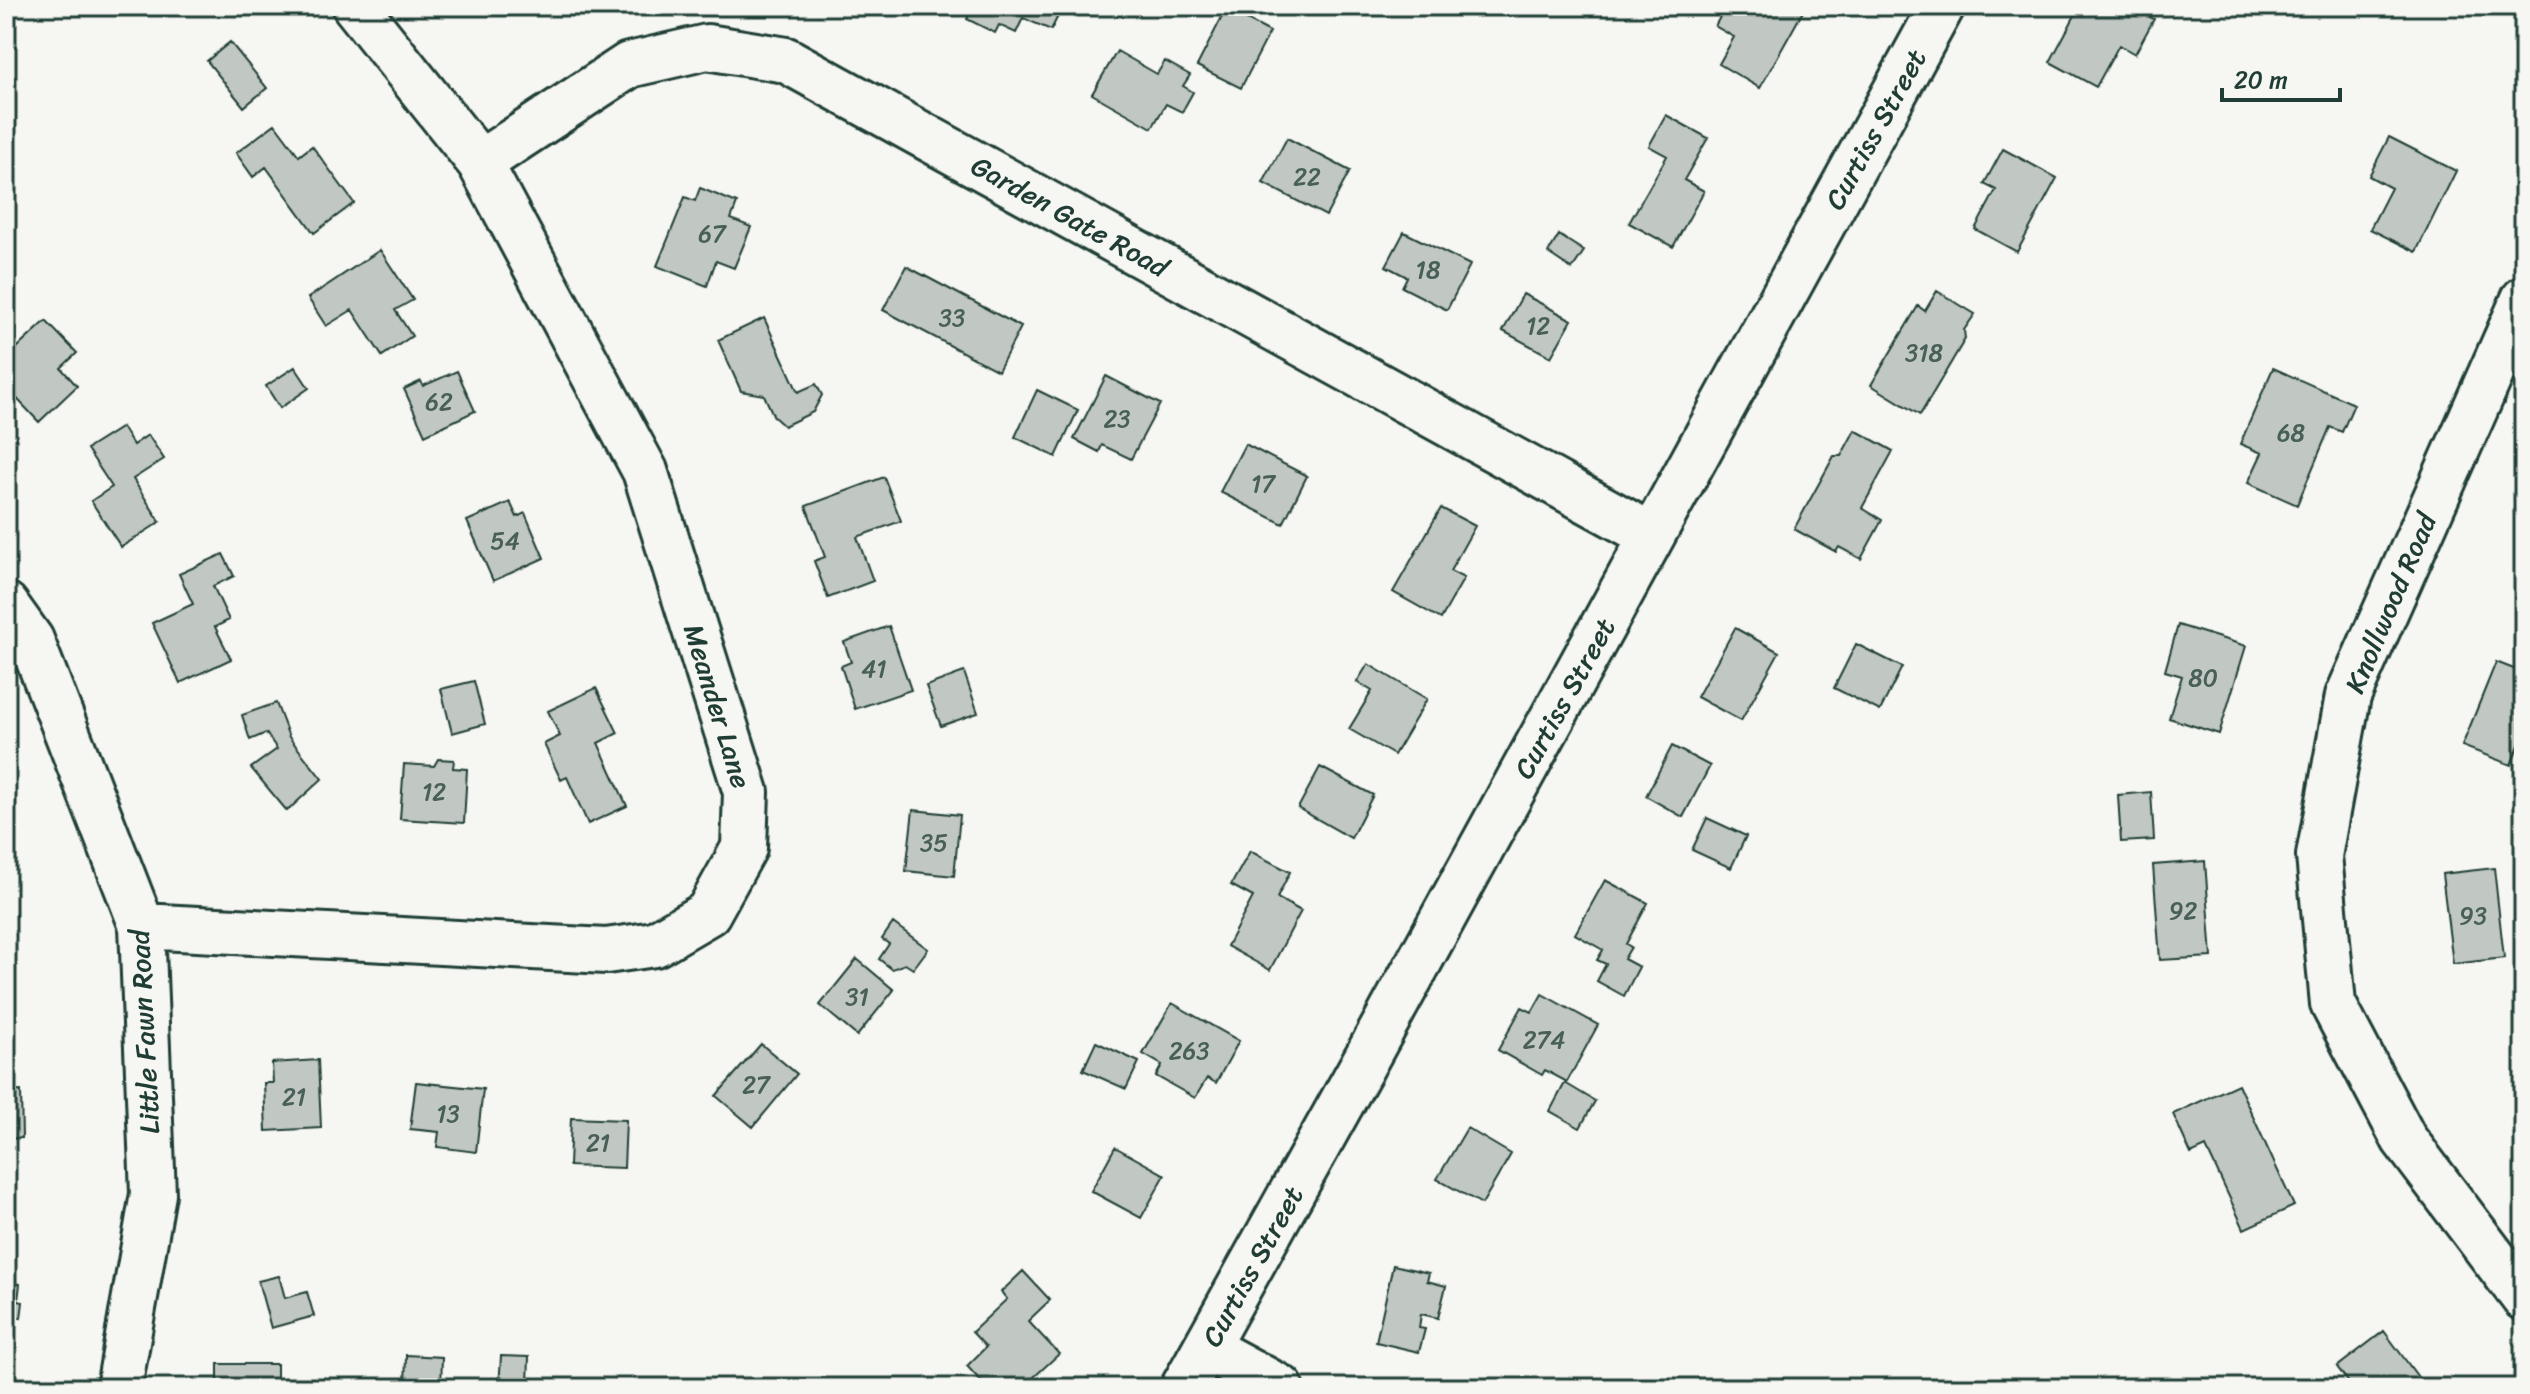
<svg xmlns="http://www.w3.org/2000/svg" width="2530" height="1394" viewBox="0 0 2530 1394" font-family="Sriracha,sans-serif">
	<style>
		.building { fill: #c1c8c3; stroke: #1f3d34; stroke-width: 2 }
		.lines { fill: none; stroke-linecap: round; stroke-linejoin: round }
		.minor-casing { stroke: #1f3d34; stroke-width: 50 }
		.minor { stroke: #f6f6f2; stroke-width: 44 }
		.labels { text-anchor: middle; stroke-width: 8; stroke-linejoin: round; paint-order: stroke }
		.number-label { font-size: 24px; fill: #486058 }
		.street-label { font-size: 28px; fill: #1f3d34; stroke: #f6f6f2 }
	</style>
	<rect width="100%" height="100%" fill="#f6f6f2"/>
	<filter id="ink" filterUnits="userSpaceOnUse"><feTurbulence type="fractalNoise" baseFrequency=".0125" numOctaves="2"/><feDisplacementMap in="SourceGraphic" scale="16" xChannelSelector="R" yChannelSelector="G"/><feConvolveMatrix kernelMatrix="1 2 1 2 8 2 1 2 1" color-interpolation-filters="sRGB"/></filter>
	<g filter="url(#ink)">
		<path class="building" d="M973,6H1063L1051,30L1023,18L1016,33L999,25L995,33L967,19Z
			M1726,6H1740L1746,10L1749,6H1806L1760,88L1719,64L1734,37L1715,26Z
			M2080,6H2129L2154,19L2135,54L2119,45L2096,87L2050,62Z
			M1226,9L1270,32L1241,88L1197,66Z
			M230,42L267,88L244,107L207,61Z
			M1117,51L1157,74L1165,61L1190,75L1183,86L1193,92L1182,112L1166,104L1152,128L1092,94Z
			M1666,115L1708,138L1684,180L1704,191L1673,247L1629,223L1667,156L1649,146Z
			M275,124L299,156L312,146L354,203L314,233L266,167L253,177L236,153Z
			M2389,137L2456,171L2416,252L2370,229L2391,188L2369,176Z
			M1287,138L1350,171L1326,216L1263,183Z
			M2003,149L2057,178L2017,252L1975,229L1996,190L1984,184Z
			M700,188L737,203L731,219L751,227L734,268L716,261L707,286L657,266L685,197L695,201Z
			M1404,232L1470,265L1447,310L1402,287L1407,277L1386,266Z
			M1559,235L1584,251L1572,269L1548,253Z
			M380,250L413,300L395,310L412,336L382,356L352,310L326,326L308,298Z
			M906,266L1021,327L998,371L883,310Z
			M1937,291L1975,314L1964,330L1965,339L1920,415L1871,385L1918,306L1925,311Z
			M1523,294L1572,320L1551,357L1503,331Z
			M764,318L798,392L816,384L822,395L813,412L784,426L774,417L764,395L741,391L718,340Z
			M46,321L77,353L61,368L77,386L39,422L6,387V358Z
			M295,367L309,388L280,408L266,386Z
			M2273,368L2354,404L2342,432L2330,427L2297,505L2248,483L2262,453L2240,444Z
			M457,371L475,411L425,435L404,389L421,381L423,386Z
			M1106,376L1160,404L1131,459L1102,445L1099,452L1074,439Z
			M1037,390L1078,410L1056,457L1015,437Z
			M122,427L133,445L148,435L164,459L133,479L160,522L121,547L91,501L112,487L87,449Z
			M1855,430L1893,451L1862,508L1882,520L1861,559L1839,547L1836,552L1794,529L1834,456H1841Z
			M1245,444L1307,476L1283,524L1220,492Z
			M884,477L901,521L857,537L873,581L828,598L814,561L825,557L806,506Z
			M510,502L517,517L525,513L544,558L493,581L467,521Z
			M1441,508L1475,526L1450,571L1464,578L1441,619L1393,592Z
			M223,554L234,576L213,586L229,620L215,627L231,659L180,683L152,623L193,604L179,574Z
			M2178,625L2246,646L2219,734L2169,718L2182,676L2165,671Z
			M889,626L911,690L855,709L841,666L851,662L844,642Z
			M1735,628L1779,652L1741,721L1697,697Z
			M1856,644L1902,667L1880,711L1834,688Z
			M2496,662L2524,673V733L2511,765L2462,746Z
			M1368,664L1427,699L1394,755L1349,729L1372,691L1357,682Z
			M964,672L978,713L941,726L926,686Z
			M474,681L485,724L452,733L441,689Z
			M596,688L618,733L598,743L627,806L588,824L567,777L561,780L544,744L560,736L548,711Z
			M276,703L289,737L322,779L287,811L251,768L277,749L266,733L250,740L242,715Z
			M1672,746L1710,766L1683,817L1646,796Z
			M438,759L454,760L453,768L467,769L464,823L400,819L404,764L434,766Z
			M1320,767L1373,795L1351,838L1298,808Z
			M2151,792L2154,840L2121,842L2118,795Z
			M913,810L960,815L954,876L906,871Z
			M1707,818L1746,836L1731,868L1692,850Z
			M1250,851L1290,872L1277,898L1301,911L1270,970L1227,946L1253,897L1231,885Z
			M2205,861L2212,957L2160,960L2153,865Z
			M2494,868L2504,958L2453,964L2442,874Z
			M1605,880L1648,903L1626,944L1631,947L1624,959L1639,967L1624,996L1597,981L1606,964L1597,960L1603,950L1575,934Z
			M893,923L928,949L913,969L905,964L892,969L879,959L889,944L882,939Z
			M857,959L894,990L857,1036L820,1005Z
			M1542,994L1598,1025L1567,1082L1545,1070L1542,1075L1498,1050L1522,1007L1532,1012Z
			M1172,1003L1239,1041L1216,1083L1207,1078L1195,1098L1156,1076L1162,1065L1143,1054Z
			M1096,1042L1139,1062L1126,1089L1083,1070Z
			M761,1044L797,1074L753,1127L716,1096Z
			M318,1060L321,1128L266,1131L264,1083H273L272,1063Z
			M416,1082L483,1089L476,1152L437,1147L439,1132L410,1129Z
			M1565,1083L1595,1101L1580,1128L1550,1111Z
			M2238,1084L2294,1206L2244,1229L2206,1147L2191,1154L2173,1114Z
			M21,1091L22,1138L6,1139V1092Z
			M571,1118L626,1120L624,1168L569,1166Z
			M1467,1128L1511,1154L1482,1204L1437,1179Z
			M1115,1147L1165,1175L1141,1218L1091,1191Z
			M1393,1265L1429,1273L1427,1281L1446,1286L1438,1318L1421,1314L1419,1328L1425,1329L1419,1352L1376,1342Z
			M1023,1271L1050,1300L1028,1321L1059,1354L1022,1388L1012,1385L1009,1388H987L967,1366L986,1347L972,1332L1007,1299L1001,1292Z
			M279,1276L285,1298L307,1292L314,1316L271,1328L258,1281Z
			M6,1282L20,1284L18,1301L23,1302L21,1318L16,1317L11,1351L6,1350Z
			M2384,1331L2426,1388H2353L2337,1367Z
			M406,1355L442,1357L441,1388H353V1385L405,1388Z
			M501,1356L529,1357L528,1384L544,1386V1388H499Z
			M218,1364H277V1382L281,1388H218Z
			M1622,1378L1639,1388H1616Z"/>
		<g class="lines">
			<g class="minor-casing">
				<path id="minor" d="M480,163L629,65L707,47L786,60L1652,536
					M2524,299L2348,696L2319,856L2333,1004L2404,1139L2524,1298
					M6,605L31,640L142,926L153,1194L119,1388
					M142,926L606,951L655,944L708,913L744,848L746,792L645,471L480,163L355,6
					M1207,1348L1281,1388
					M1183,1388L1361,1068L1942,6"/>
			</g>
			<use href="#minor" class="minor"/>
		</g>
	</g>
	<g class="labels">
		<g class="number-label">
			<text x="1307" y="185">22</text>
			<text x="712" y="242">67</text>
			<text x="1428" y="278">18</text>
			<text x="952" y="326">33</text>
			<text x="1538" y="334">12</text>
			<text x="1924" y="361">318</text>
			<text x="439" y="410">62</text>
			<text x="1117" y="427">23</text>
			<text x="2291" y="441">68</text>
			<text x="1263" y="492">17</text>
			<text x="505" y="549">54</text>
			<text x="874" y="677">41</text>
			<text x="2203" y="686">80</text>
			<text x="434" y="800">12</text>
			<text x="934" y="851">35</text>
			<text x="2183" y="919">92</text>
			<text x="2473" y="924">93</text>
			<text x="857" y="1005">31</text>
			<text x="1544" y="1048">274</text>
			<text x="1189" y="1059">263</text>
			<text x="756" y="1093">27</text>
			<text x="294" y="1105">21</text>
			<text x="448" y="1122">13</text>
			<text x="598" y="1151">21</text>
		</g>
		<g class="street-label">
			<text transform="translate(1875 129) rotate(-61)" y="10">Curtiss Street</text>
			<text transform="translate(1070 216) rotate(29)" y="10">Garden Gate Road</text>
			<text transform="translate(2390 603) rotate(-67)" y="10">Knollwood Road</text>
			<text transform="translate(1564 698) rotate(-61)" y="10">Curtiss Street</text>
			<text transform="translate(718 706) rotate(73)" y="10">Meander Lane</text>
			<text transform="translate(144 1032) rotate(-93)" y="10">Little Fawn Road</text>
			<text transform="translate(1252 1266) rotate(-61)" y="10">Curtiss Street</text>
		</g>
	</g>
	<rect width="2530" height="1394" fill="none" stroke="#f6f6f2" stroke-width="32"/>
	<rect x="16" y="16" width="2498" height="1362" fill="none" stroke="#1f3d34" stroke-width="3" filter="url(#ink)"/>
	<path d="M2222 88v12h118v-12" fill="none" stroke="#1f3d34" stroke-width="4"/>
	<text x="2234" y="88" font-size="24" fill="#1f3d34" stroke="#f6f6f2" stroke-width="6" paint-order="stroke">20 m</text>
</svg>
